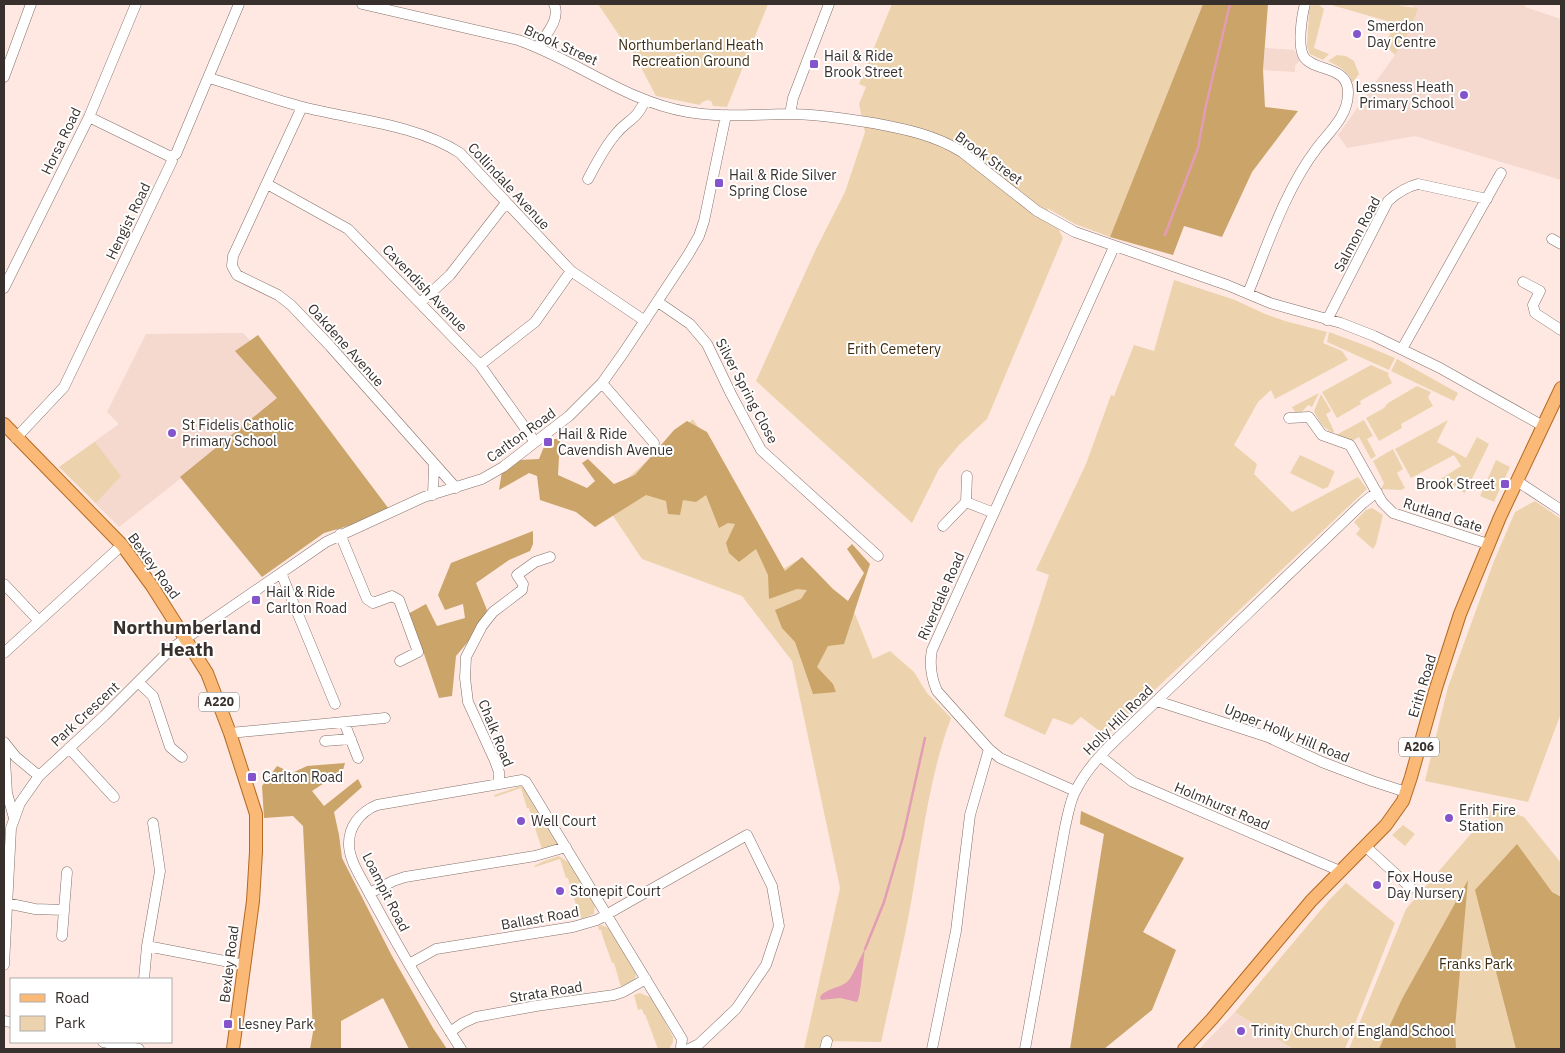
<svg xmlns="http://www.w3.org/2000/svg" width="1565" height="1053" viewBox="0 0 1565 1053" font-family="'IBM Plex Sans',sans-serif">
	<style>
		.built { fill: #f5d8ce }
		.green { fill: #ecd3ae }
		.forest { fill: #cba469 }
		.water { fill: #e39cb3 }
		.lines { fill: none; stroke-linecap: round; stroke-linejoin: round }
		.stream { stroke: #e39cb3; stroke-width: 2.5 }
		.minor-casing { stroke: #83706a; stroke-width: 11 }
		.major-casing { stroke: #b46a22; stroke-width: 14 }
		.minor { stroke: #fff; stroke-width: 10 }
		.major { stroke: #fab977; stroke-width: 12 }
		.poi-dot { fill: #8454cd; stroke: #fff; stroke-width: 2 }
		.labels { text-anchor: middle; stroke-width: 4; stroke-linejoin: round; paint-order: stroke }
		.shield { fill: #fff; stroke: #746e6c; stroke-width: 1 }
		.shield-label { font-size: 12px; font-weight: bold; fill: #38302d }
		.poi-label { font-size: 14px; fill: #38302d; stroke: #fff; text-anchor: start }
		.street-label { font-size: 14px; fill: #38302d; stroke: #fff }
		.park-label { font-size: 14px; fill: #3d2c11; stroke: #fff }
		.district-label { font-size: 19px; font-weight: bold; fill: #38302d; stroke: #fff }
	</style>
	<rect width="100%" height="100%" fill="#fee8e1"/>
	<path class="built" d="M1400,4H1526L1525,7L1561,19V180L1415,136L1347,148L1338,135L1395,55L1410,30L1413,6H1400Z
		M1265,48L1294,50L1300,60L1295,66V72L1263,70Z
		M243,333L294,389L119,527L59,467L119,424L107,412L146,334Z
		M1235,1012L1293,1049H1199Z"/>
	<path class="green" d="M598,4H768L727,107L713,106L711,101L707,100L701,103L700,105L656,96L634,54L623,41Z
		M892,4H1203L1110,237L1075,224L1047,208L1063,238L987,419L959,445L939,469L912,523L756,381L816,249L845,192L865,132L859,104L866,87L859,84Z
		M1328,4H1400V6L1418,8L1410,30L1395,55L1390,50L1385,48L1394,23Z
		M1314,5H1319L1324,9L1314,48L1329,54L1323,60L1310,54L1307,46L1309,11L1310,6Z
		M1337,55L1346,56L1354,61L1359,74L1353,82H1352C1348,70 1338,66 1328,61Z
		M1174,280L1235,300L1265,314L1285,321L1327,332L1323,343L1342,351L1348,360L1275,399L1271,390L1258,402L1234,445L1257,464L1254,474L1292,512L1358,477L1367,489L1106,736L1081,717L1072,725L1053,718L1045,735L1004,716L1049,575L1036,570L1086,464L1111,395L1114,396L1134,345L1154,351Z
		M1329,332L1364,345L1395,358L1389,370L1327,342Z
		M1397,359L1458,393L1454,401L1391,371Z
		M1371,365L1389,373L1388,375L1392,383L1360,401L1361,404L1337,418L1322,392Z
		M1417,386L1431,392L1428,397L1433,406L1401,424L1402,428L1379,441L1366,418L1384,408L1388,403Z
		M1319,393L1312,407L1308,405L1301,413L1297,415L1292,407Z
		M1321,394L1331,411L1326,414L1334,431L1333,433C1323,428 1318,420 1314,411Z
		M693,419L783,569L800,559L855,614L873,659L890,651L914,672L927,693L951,718C927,783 921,852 908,919C900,960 890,1001 881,1042L827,1041L825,1049H804L840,888L792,661L742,596L642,559L603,501Z
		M1364,420L1373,436L1367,439L1376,456L1371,459L1359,437L1352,441L1336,435Z
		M1448,420L1437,442L1466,458L1477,437L1489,444L1465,493L1439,480L1461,466L1454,455L1411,478L1395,449Z
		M95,442L121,476L96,503L59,467Z
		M1393,449L1403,469L1397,473L1405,488L1401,490L1381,489L1384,483L1373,461Z
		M1300,455L1334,471V473L1328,487L1323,489L1290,473Z
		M1496,460L1510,467L1494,502L1480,496Z
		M1535,501L1561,519V713L1528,802L1425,781L1448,687L1494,561L1515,512Z
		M1372,508L1383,515L1376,544L1373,549L1356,534L1360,529L1354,522L1366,510Z
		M521,786L528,791L541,812L531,816L529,808H527L521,788L495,797L494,795Z
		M1495,806L1524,817L1561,863V1049H1349L1406,909Z
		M543,816L558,840L557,845L542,849L532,819Z
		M1403,825L1415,834L1405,846L1392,835Z
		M559,856L572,865L582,882L570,886L568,878H566L560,859L535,867L534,866L544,861Z
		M1346,883L1395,923L1345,1049H1293L1235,1012L1330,899Z
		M584,886L595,903L594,914L581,919L571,890Z
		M601,925L609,928L636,974L635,979L621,987L614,963H612C608,950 604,943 601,930H599L598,926Z
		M640,993L652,998L673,1037V1042L669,1049H658L645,1014L644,1015L642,1009L638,1010L634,995Z"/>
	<path class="forest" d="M1203,4H1268L1263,70L1265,107L1298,111L1252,172L1222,237L1184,226L1173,255L1110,237Z
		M258,335L392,513L324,533L262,577L180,477L277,398L235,351Z
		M687,421L707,432L785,571L802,557L833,589L848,601L864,573L847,549L852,544L870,564L844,644L828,646L817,667L833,684L836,692L813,694L795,642L782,628L775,610L801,599L807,590L797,589L769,599L768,575L756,549L739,562L729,553L726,543L735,524L728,523L719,528L706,495L696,502L683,500L680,515L668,514L666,501L646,495L595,527L576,512L540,500L537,476L529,473L499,490L502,471L519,460L539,459L547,439H560L558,475L587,488L595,481L582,463L588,459L614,484L635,475L674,430Z
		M533,531V544L530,551L509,560L476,583L487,610L477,631L456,656L452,696L439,698L424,654L406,615L426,604L437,626L465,618L463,604L445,610L438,595L451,563Z
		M345,763L340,781L329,780L312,791L324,806L358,779L362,787L334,812L339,835L342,858L392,956L433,1028L447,1049H409L383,998L341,1021V1049H310L313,1032L303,826L293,816L264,818L262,786L277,766L292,773L307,766Z
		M1081,811L1184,858L1143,932L1176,950L1152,1010L1104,1049H1070L1104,834L1080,824Z
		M1517,844L1552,892L1561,897V1049H1516L1475,890Z
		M1468,880L1455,1028L1456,1049H1379L1402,999Z"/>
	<path class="water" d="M865,949C863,960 861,997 857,1002L840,998L821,1000L820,997C827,987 840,989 848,981C853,976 860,957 865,949Z"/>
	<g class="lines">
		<path class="stream" d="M1165,235L1198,148L1206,105L1230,4
			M865,949L884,902L903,837L925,738"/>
		<g class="minor-casing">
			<path id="minor" d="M362,4L518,40C576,60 627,102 688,112C722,118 757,114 790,114C818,114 846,119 873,123C905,129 935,135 962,152L1037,211L1075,232L1227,285L1270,303L1341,323L1374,336L1440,368L1543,426
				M538,47C546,34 561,19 554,4
				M4,77L31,4
				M209,78C240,87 271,99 303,107C353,120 416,124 460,153L571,271L645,321
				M302,107L233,256L232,266L237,275L278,295L291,305L330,346L456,488
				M790,114L793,98L829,4
				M89,117L171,157
				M588,179C596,164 604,148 615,135C627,119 636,122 645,100
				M267,184L348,229L480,365L535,442
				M1552,239L1561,244
				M1523,282L1540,291L1533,305L1535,313L1561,330
				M4,288L89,117L136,4
				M1248,293C1268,244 1285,190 1317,148C1330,131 1348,116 1348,93C1349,65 1314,72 1304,57C1297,46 1302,15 1305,4
				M658,302L690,324L707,344L731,394L761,450L878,556
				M420,303L450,275L506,203
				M1327,320L1388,201C1397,193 1406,187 1418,184L1487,199
				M1402,349L1501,173
				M480,365L535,322L571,271
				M602,383L654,443
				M1289,418L1309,417L1322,435L1350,445L1382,502L1393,513L1488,544
				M16,438L64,387L172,161L171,157L176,154L239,4
				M967,476L966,502L994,513
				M1517,481L1561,510
				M433,495L434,466
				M943,526L966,502
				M340,534L367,599L373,603L392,596L399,600L418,652L400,661
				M281,573L335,704
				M4,584L39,621
				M4,653L122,545
				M138,682L153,696L170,747L182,757
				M1157,701L1268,737L1322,762L1372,781L1406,792
				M344,722L358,758
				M230,733L385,718
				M325,741L351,739
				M4,742L16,757L39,776
				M4,743L7,793L14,818
				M69,748L114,797
				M1100,756L1133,782L1340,871
				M499,783V772L495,761L468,702L465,678L466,657L482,626L493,612L522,590L523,584L517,575L535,562L550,557
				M1075,791L1000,758L989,749L937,691C931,677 929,665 932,650L1114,247
				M1365,846L1411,888
				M370,893L393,881L405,877L535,856L566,847
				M6,903L35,909L64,910L67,872
				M62,936L64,910
				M147,946L245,965
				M409,964L436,949L573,927L597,920L747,835L772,886L779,926L766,965L736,1009L699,1044L689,1049
				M4,965L11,828L20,803L39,776L104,716L172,648L326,542L424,497L482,479L503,467L569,416L602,383L624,352L688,255L699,236L704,221L726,115
				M144,979L147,946L160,871L153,823
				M4,1021L11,1022
				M450,1032L463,1023L476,1017L536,1006L614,995L623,992L646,979
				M103,1042L139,1049
				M461,1049C429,999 398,947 370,895C363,880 350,863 349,846C348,827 360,812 377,805L522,780L526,782L682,1039L681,1047
				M825,1049L827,1041
				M932,1049L956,931L970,815L989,749
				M1025,1049L1065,827C1068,815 1070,800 1076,790C1087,768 1105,750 1123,733L1363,503L1377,492"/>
		</g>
		<g class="major-casing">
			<path id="major" d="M4,424L122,545L152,586L207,673L230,733L256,814V852L253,901L233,1049
				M1184,1049L1212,1019L1311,901L1386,825L1403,801L1411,777L1436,688L1460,614L1500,517L1561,388"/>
		</g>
		<use href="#minor" class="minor"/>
		<use href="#major" class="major"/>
	</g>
	<g class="poi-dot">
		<circle cx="1357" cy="34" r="5"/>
		<rect x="809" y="59" width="10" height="10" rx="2.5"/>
		<circle cx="1464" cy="95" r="5"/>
		<rect x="714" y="178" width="10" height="10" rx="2.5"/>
		<circle cx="172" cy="433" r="5"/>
		<rect x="543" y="437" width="10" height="10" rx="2.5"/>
		<rect x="1500" y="479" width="10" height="10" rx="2.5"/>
		<rect x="251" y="595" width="10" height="10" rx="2.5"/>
		<rect x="247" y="772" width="10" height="10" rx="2.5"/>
		<circle cx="1449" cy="818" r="5"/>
		<circle cx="521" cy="821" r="5"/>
		<circle cx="1377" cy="885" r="5"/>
		<circle cx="560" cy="891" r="5"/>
		<rect x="223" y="1019" width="10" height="10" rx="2.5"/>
		<circle cx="1241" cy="1031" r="5"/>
	</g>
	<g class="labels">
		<g class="shield">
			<rect x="199" y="692.5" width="40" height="19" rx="4"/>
			<rect x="1399" y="737.5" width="40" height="19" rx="4"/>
		</g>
		<g class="shield-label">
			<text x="219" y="706">A220</text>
			<text x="1419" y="751">A206</text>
		</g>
		<g class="poi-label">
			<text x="1367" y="31">Smerdon<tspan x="1367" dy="16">Day Centre</tspan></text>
			<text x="824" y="61">Hail &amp; Ride<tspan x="824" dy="16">Brook Street</tspan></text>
			<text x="1454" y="92" text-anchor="end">Lessness Heath<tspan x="1454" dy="16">Primary School</tspan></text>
			<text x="729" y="180">Hail &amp; Ride Silver<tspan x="729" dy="16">Spring Close</tspan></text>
			<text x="182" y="430">St Fidelis Catholic<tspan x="182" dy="16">Primary School</tspan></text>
			<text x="558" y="439">Hail &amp; Ride<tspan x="558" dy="16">Cavendish Avenue</tspan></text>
			<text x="1495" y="489" text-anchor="end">Brook Street</text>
			<text x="266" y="597">Hail &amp; Ride<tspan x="266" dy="16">Carlton Road</tspan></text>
			<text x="262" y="782">Carlton Road</text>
			<text x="1459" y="815">Erith Fire<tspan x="1459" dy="16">Station</tspan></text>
			<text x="531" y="826">Well Court</text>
			<text x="1387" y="882">Fox House<tspan x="1387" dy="16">Day Nursery</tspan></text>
			<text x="570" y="896">Stonepit Court</text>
			<text x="238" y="1029">Lesney Park</text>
			<text x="1251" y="1036">Trinity Church of England School</text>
		</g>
		<g class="street-label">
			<text transform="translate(561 45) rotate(24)" y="5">Brook Street</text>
			<text transform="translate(61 141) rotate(-64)" y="5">Horsa Road</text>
			<text transform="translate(989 158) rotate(36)" y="5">Brook Street</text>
			<text transform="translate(509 186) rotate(47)" y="5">Collindale Avenue</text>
			<text transform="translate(128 221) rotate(-64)" y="5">Hengist Road</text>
			<text transform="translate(1357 234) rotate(-62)" y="5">Salmon Road</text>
			<text transform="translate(425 288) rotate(46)" y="5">Cavendish Avenue</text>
			<text transform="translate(346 345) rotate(48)" y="5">Oakdene Avenue</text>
			<text transform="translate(747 391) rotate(62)" y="5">Silver Spring Close</text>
			<text transform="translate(521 435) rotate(-36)" y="5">Carlton Road</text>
			<text transform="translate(1443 515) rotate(18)" y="5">Rutland Gate</text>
			<text transform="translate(154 566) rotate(54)" y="5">Bexley Road</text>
			<text transform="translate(941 596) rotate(-66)" y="5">Riverdale Road</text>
			<text transform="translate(1422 686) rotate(-73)" y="5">Erith Road</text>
			<text transform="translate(85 714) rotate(-43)" y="5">Park Crescent</text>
			<text transform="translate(1118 720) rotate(-45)" y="5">Holly Hill Road</text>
			<text transform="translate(496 733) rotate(68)" y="5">Chalk Road</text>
			<text transform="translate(1287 733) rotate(22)" y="5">Upper Holly Hill Road</text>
			<text transform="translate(1222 806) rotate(23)" y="5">Holmhurst Road</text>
			<text transform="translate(386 892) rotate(63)" y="5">Loampit Road</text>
			<text transform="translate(540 918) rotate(-10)" y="5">Ballast Road</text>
			<text transform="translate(229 964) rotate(-83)" y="5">Bexley Road</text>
			<text transform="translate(546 992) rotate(-9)" y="5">Strata Road</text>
		</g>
		<g class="park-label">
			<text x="691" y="50">Northumberland Heath<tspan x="691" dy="16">Recreation Ground</tspan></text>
			<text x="894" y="354">Erith Cemetery</text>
			<text x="1476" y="969">Franks Park</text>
		</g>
		<g class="district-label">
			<text x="187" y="634">Northumberland<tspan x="187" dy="22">Heath</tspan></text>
		</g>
	</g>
	<rect width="1565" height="1053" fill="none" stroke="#38302d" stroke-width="10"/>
	<rect x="10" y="978" width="162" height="65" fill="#ffffff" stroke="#afacab"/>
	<rect x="20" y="994" width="25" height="8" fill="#fab977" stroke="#afacab"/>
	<text x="55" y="1003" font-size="15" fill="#38302d">Road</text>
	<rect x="20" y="1016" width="25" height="15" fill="#ecd3ae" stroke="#afacab"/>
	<text x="55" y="1028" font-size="15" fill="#38302d">Park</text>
</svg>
